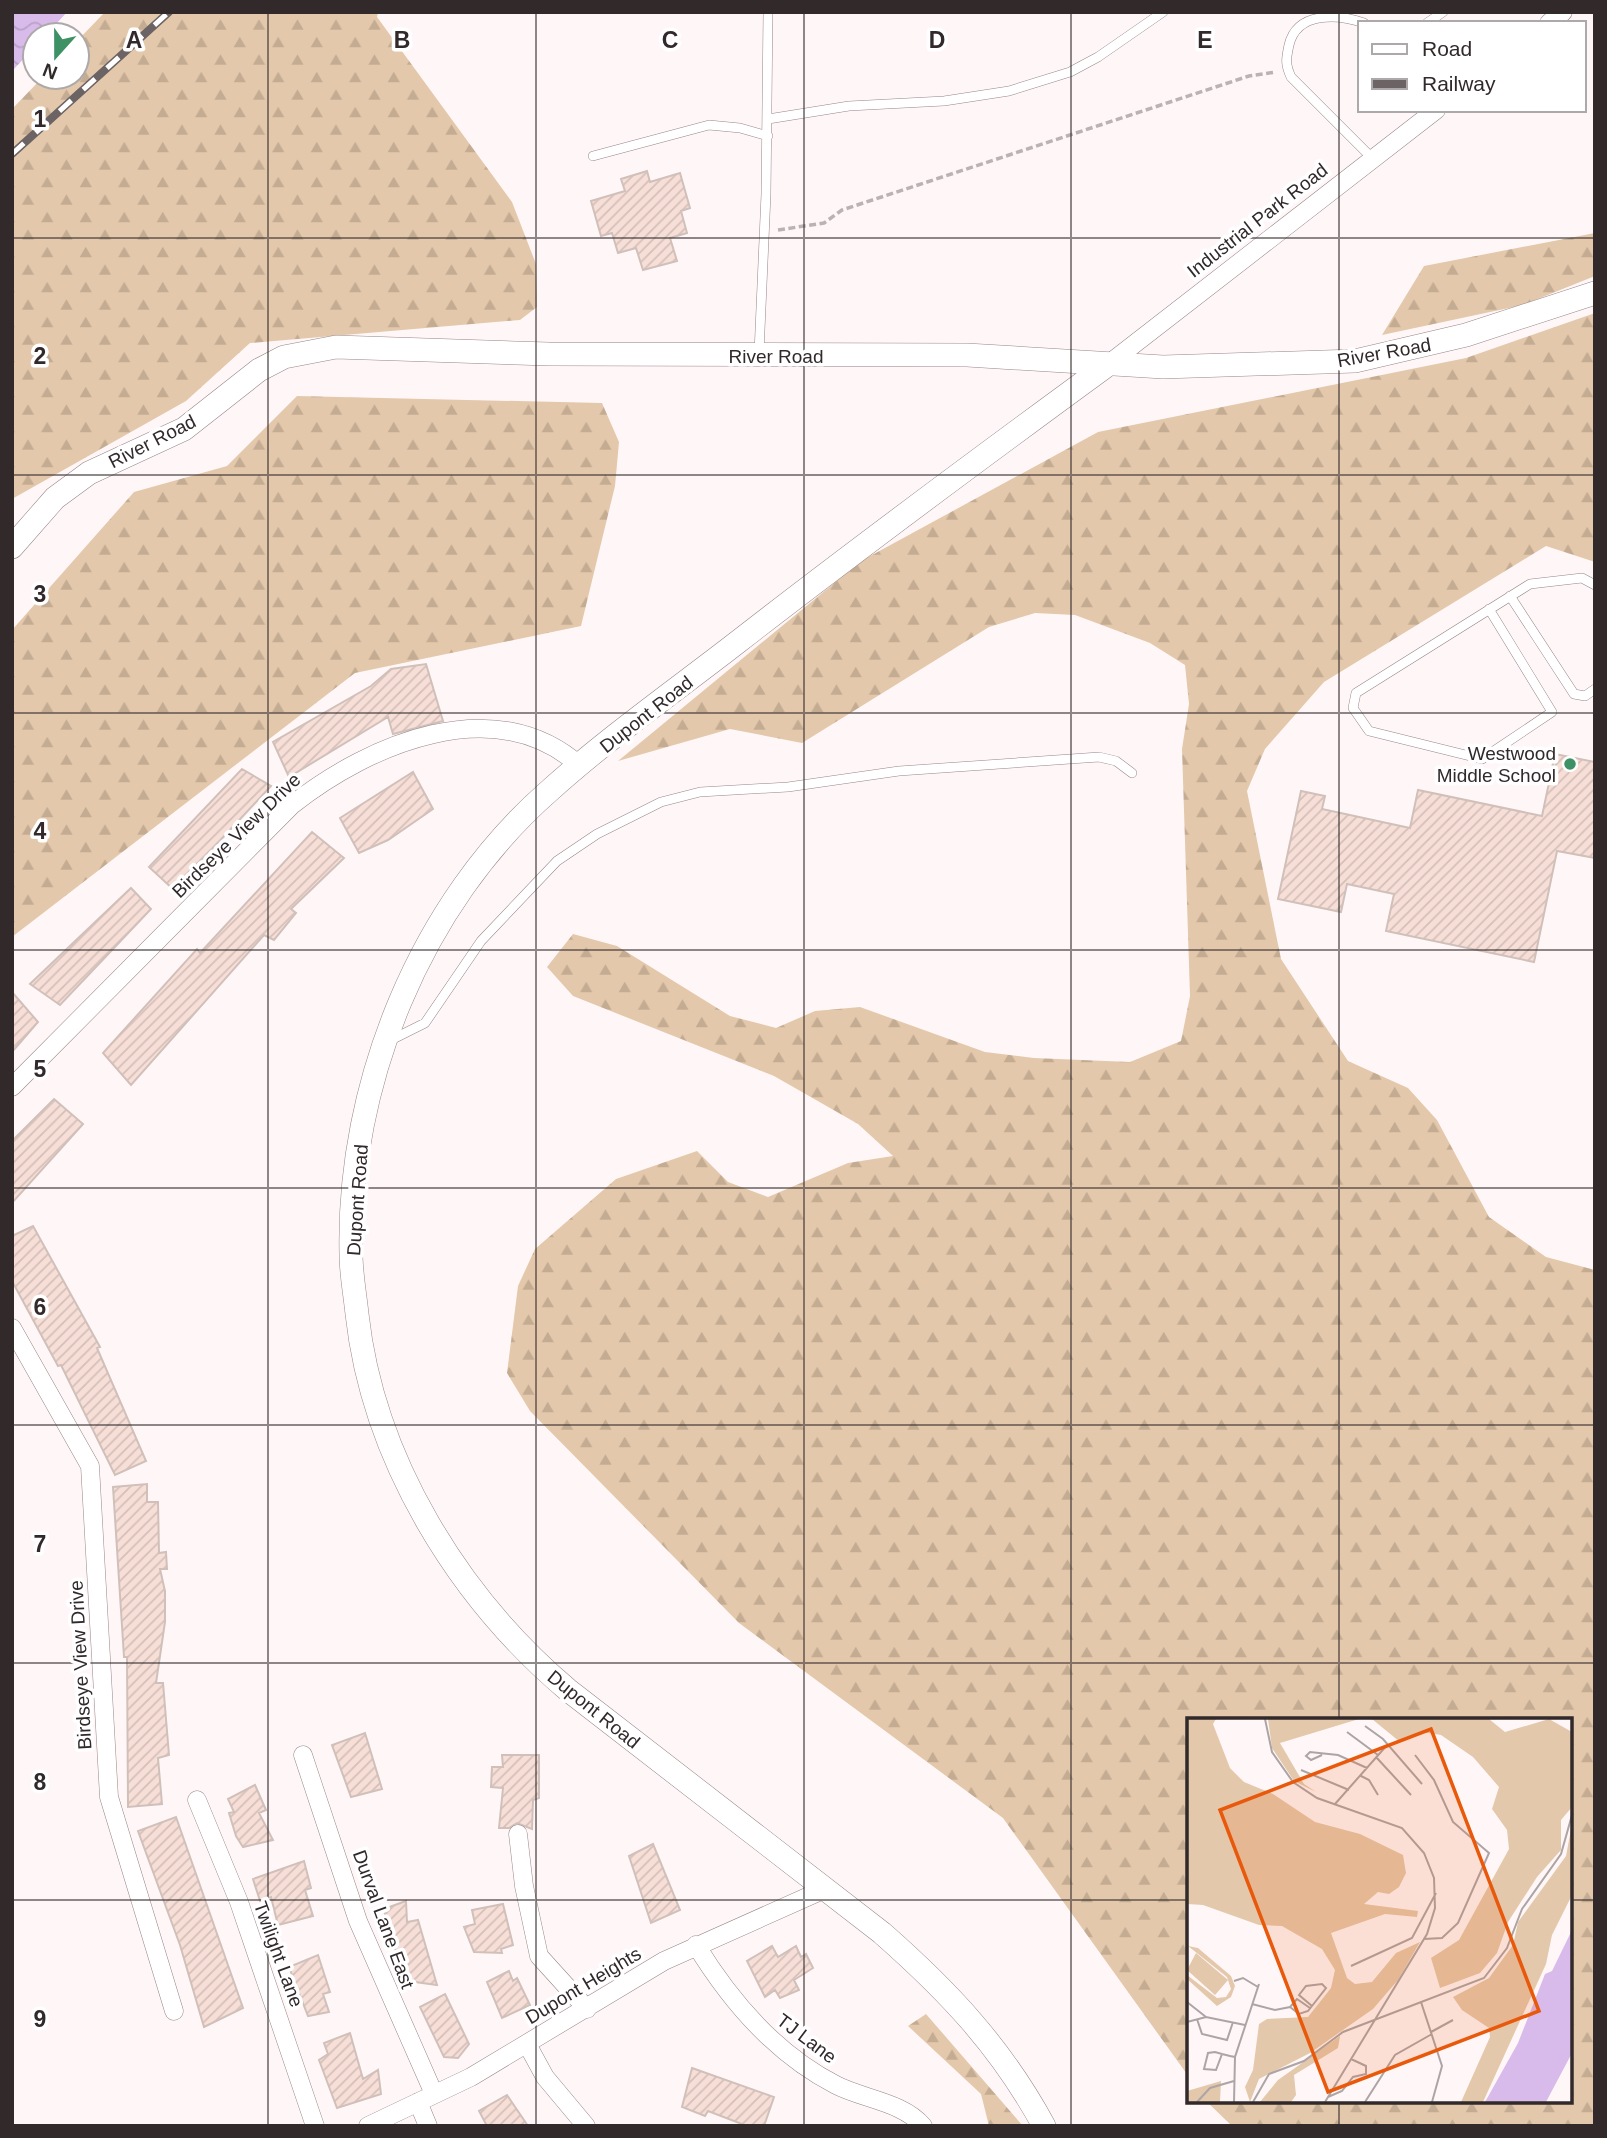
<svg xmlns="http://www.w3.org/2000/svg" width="1607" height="2138" viewBox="0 0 1607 2138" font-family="Helvetica,sans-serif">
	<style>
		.forest { fill: url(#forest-firs) }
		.water { fill: url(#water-waves) }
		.building { fill: url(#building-hatch); stroke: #d1c0ba; stroke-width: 2 }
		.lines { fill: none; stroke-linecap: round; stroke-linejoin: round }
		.service-casing { stroke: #978688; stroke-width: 10 }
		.minor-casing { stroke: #978688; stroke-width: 19 }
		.tertiary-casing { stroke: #978688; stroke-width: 24 }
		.path { stroke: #bbb3b3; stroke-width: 3.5; stroke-dasharray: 7 3.5; stroke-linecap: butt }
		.service { stroke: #fff; stroke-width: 9 }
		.minor { stroke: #fff; stroke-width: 18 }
		.tertiary { stroke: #fff; stroke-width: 23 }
		.rail-casing { stroke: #6b6364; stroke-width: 8 }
		.rail { stroke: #fff; stroke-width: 5; stroke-dasharray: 16; stroke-linecap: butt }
		.grid { fill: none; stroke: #31292a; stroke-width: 2; stroke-opacity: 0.55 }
		.poi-dot { fill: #3e9164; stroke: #fff; stroke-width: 2.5 }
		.labels { text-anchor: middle; stroke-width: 7; stroke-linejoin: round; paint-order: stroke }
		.street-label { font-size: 19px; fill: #31292a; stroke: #fff }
		.poi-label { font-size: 19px; fill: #31292a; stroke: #fff; text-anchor: end }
		.inset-road { fill: none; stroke: #ada5a5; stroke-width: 2 }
		.view { fill: #e8590c; fill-opacity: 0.15; stroke: #e8590c; stroke-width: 3.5 }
		.inset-edge { fill: none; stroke: #31292a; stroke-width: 3.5 }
		.grid-label { font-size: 23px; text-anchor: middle; font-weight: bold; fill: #31292a; stroke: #fff; stroke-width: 7; stroke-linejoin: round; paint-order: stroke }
	</style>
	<defs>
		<pattern id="forest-firs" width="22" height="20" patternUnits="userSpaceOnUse" patternTransform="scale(1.75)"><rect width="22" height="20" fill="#e4c8ab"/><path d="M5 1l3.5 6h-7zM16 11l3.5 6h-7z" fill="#c4ac93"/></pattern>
		<pattern id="water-waves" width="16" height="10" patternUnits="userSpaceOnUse" patternTransform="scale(1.75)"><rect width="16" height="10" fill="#d8bbea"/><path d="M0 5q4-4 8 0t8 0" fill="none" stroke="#baa1c9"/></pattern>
		<pattern id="building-hatch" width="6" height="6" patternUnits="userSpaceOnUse" patternTransform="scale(1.75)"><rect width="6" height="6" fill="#f7dfd7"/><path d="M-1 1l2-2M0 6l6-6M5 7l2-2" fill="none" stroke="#d4bfb9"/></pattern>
	</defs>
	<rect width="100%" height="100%" fill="#fff7f7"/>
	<path class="forest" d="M105,12H378L377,17L512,202L536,264L537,307L520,320L250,343L186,401L12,499V109L43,77H77V41Z
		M1595,233V276L1523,305L1382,335L1424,266Z
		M1595,313V562L1546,546L1324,682L1265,749L1247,791L1281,959L1348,1061L1408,1088L1437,1120L1489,1217L1546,1257L1595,1270V2126H1232L1206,2101H1570V1720H1189V2077L1003,1818L739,1623L530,1411L507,1373L518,1286L535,1249L616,1179L697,1151L728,1182L768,1197L848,1163L893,1156L858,1124L774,1076L573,996L547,967L573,934L617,946L730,1016L776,1028L815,1011L860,1007L985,1052L1034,1058L1130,1062L1181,1041L1190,996L1182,749L1189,704L1185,665L1150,643L1075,615L1035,613L989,627L802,743L730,729L618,761L861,561L1098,432L1466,358Z
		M297,396L602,403L619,442L615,486L581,626L355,673L12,937V630L134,492L227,466Z
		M926,2014L1023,2126H989L981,2094L908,2026Z"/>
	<path class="water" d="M12,12H67L46,35H35V47L12,71Z"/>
	<path class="building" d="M647,171L650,182L680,173L690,208L681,211L687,233L670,238L677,261L643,270L636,248L618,253L612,233L601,236L591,201L625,191L621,179Z
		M426,664L443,721L393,734L388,717L289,777L273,742L371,686L391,669Z
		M1555,754L1595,762V858L1557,851L1534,962L1386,931L1394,894L1347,884L1341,912L1278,899L1301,791L1325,796L1322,809L1410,828L1418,790L1542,816Z
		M242,769L271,786L174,890L149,867Z
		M413,772L433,809L388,840L359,853L340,818Z
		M312,832L344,858L291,909L296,913L274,940L264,935L131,1085L103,1053L197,949L200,953Z
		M131,888L151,909L60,1005L30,984Z
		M12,992L38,1022L12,1052Z
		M54,1099L83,1124L12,1203V1141Z
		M33,1226L100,1347L97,1348L146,1461L115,1475L61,1365L58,1366L12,1281V1236Z
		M147,1484V1502H158L159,1553L166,1552L167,1569H160L165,1591V1622L156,1683H163L169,1755L158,1758L162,1804L128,1807L127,1657H124L113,1487Z
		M365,1733L382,1789L351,1797L332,1745Z
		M502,1755H539V1798L533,1800L532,1829L517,1823L509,1828H499L503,1788L491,1787L492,1767H503Z
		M255,1785L266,1810L259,1813L273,1840L243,1847L236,1836L229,1813L234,1812L228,1799Z
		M176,1817L243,2008L204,2027L180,1945L138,1831Z
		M653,1844L680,1910L651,1923L629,1856Z
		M304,1861L311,1888L305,1890L313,1916L278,1925L271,1897L260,1901L253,1879Z
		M406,1901L407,1922L418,1920L437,1985L408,1981L388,1931L384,1909Z
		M503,1904L513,1945L501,1949L502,1953L474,1952L464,1927L475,1924L472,1910Z
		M772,1946L778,1957L796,1946L801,1957L806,1954L813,1968L794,1980L799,1990L780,1998L775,1990L765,1997L747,1961Z
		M318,1955L330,1992L323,1994L329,2012L308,2016L289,1967Z
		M509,1971L513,1981L517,1978L530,2005L502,2018L487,1982Z
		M445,1994L469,2044L458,2058L444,2057L420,2007Z
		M350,2033L363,2079L378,2070L381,2094L337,2108L319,2060L328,2054L324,2043Z
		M692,2068L774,2097L764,2126H747L708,2111L705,2116L682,2107Z
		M507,2095L528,2126H487L479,2111Z"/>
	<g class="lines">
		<g class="service-casing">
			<path id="service" d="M1364,23C1338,14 1297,11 1289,45C1286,59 1285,64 1291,77L1372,158
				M1427,23L1443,12
				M768,119L849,106L944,101L1009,91L1070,72L1098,57L1163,12
				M593,156L709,125L740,128L768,136
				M759,353L766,194L768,12
				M1510,596L1574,694L1585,696L1595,689
				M1489,609L1552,712L1482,759L1369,731L1353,708L1356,693L1530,584L1582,578L1595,585
				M391,1040L425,1023L481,941L557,861L597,834L661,802L700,792L788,787L899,771L1099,757L1116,761L1132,773"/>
		</g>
		<g class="minor-casing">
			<path id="minor" d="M1549,23L1563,12
				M1106,366L1436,110
				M12,1087L292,805C369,744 495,690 580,766
				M12,1328L90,1466L109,1797L174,2011
				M303,1755L358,1921L434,2094
				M197,1800L239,1902L315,2126
				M518,1834L524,1886L539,1956L587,2009
				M696,1945C731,2002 775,2054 836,2085C863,2099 903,2102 923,2126
				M527,2044L545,2077L586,2126
				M418,2102L428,2126
				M368,2126L471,2077L664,1961L825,1889"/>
		</g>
		<g class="tertiary-casing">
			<path id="tertiary" d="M12,547L55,498L89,473L184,429L259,370L284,357L336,347L549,354L967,355L1163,367L1355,361L1466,335L1595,293
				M1044,2126C1001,2047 949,1992 882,1933L568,1690C458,1597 373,1459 357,1314C355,1294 351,1274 351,1254C347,1084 421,903 549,791C609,737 676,690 739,641C860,547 983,456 1106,366"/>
		</g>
		<path class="path" d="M778,230L824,223L842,210L1249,76L1276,72"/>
		<use href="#service" class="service"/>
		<use href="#minor" class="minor"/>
		<use href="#tertiary" class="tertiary"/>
		<g class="rail-casing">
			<path id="rail" d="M12,154L169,12"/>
		</g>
		<use href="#rail" class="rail"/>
	</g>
	<path class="grid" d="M268,12V2126M536,12V2126M804,12V2126M1071,12V2126M1339,12V1720M12,238H1595M12,475H1595M12,713H1595M12,950H1595M12,1188H1595M12,1425H1595M12,1663H1595M12,1900H1189M1570,1900H1595M1339,2101V2126"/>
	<circle class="poi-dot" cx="1570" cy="764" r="7"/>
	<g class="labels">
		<g class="street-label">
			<text transform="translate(1257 220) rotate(-38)" y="7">Industrial Park Road</text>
			<text transform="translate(1384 352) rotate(-10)" y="7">River Road</text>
			<text x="776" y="363">River Road</text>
			<text transform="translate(152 441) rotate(-27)" y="7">River Road</text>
			<text transform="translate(646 714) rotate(-38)" y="7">Dupont Road</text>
			<text transform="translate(236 835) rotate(-44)" y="7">Birdseye View Drive</text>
			<text transform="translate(357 1200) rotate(-86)" y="7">Dupont Road</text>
			<text transform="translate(80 1665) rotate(-93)" y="7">Birdseye View Drive</text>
			<text transform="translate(594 1709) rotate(39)" y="7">Dupont Road</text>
			<text transform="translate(384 1919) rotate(70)" y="7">Durval Lane East</text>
			<text transform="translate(279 1954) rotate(70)" y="7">Twilight Lane</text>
			<text transform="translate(583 1985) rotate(-31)" y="7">Dupont Heights</text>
			<text transform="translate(807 2038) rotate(37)" y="7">TJ Lane</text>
		</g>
		<g class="poi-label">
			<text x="1556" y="760">Westwood<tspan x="1556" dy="22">Middle School</tspan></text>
		</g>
	</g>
	<g transform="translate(1187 1718)">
		<rect width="385" height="385" fill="#fff7f7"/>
		<path d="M0,1H29L26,6L43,50L57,64L86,76L128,104L173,116L216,137L219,155L212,169L202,176L191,174L177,186L231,193L230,199L198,196L144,215L160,260L168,266L185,264L209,235L233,224L211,262L186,291L123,335L72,361L63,384L58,369L66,352L72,306L80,301L121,299L144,270L148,252L135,231L95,208L72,207L16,187L0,186ZM81,1H172L93,25L117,66L129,74L107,63L85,30ZM185,1H302L318,14L362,1L385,14V89L374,102V132L350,159L321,204L310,235L293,255L253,270L244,240L272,222L322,131L320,112L305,91L312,69L286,39L254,17L235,14L213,24ZM385,106V177L365,217L359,246L296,384H274L303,319L302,310L275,292L266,279L302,260L326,227L331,204L379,138ZM153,318L151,330L107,357L109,377L104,384H73L91,362ZM34,363L33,384H0V373Z" fill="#e4c8ab"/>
		<path d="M1,228L11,230L44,258L48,268L44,279L30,288L0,261V257L30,280L39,279L44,271L40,259ZM9,235L41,262L28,277L0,252Z" fill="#e4c8ab"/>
		<path d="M385,212V335L359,384H298L331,325L358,256L365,253Z" fill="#d8bbea"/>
		<path class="inset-road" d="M78,1L85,34L106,64L130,80L215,110L237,135L247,160L248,190L240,216L138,384M178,8L196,21L235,66M160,14L191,37M135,37L124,42L119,38L123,34L151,37L180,50M228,37L247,62L266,104L302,135L271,205L255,220L237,221M189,39L224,77M114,52L162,72M174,58L182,62L191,77M148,86L201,26M164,248L225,220L249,175M47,263L56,260L71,269M0,284L19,299M234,284L255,348L245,384M65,286L88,292L103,289L110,281L123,290M103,289L112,296L121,293L125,288L139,270L135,266L119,268L112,277L125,288M10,301L15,316L40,322L46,304M0,304L19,299L58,307M244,314L266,302M35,336L29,352L17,351L21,335L28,334L35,336L43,338L48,339M141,379L155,373L166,359L179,356V348L164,341M10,384L23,370L47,363M47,384L48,339L72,266M66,384L82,356L117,343L156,314L297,260L320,230L335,191L374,136L385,97M178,384L208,337L245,316"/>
		<path class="view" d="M244,11L352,293L141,374L33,92Z"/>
		<rect width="385" height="385" class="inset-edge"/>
	</g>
	<g class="grid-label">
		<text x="134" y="48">A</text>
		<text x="402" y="48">B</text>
		<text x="670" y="48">C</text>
		<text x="937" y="48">D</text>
		<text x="1205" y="48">E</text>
		<text x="40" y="127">1</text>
		<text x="40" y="364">2</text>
		<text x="40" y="602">3</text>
		<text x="40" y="839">4</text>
		<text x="40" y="1077">5</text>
		<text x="40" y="1315">6</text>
		<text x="40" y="1552">7</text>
		<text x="40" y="1790">8</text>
		<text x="40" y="2027">9</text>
	</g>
	<rect width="1607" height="2138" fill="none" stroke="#31292a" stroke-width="28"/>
	<rect x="1358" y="21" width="228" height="91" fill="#ffffff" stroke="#ada9aa" stroke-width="2"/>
	<rect x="1372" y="44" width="35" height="10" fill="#ffffff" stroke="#ada9aa" stroke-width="2"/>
	<text x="1422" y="56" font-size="21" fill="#31292a">Road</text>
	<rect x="1372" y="79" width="35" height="10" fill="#6b6364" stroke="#ada9aa" stroke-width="2"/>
	<text x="1422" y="91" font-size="21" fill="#31292a">Railway</text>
	<g transform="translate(56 56) rotate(201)"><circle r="33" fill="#ffffff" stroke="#ada9aa" stroke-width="2"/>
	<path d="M0-5L12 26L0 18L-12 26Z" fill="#3e9164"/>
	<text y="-10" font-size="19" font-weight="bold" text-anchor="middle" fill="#31292a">N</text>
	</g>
</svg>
